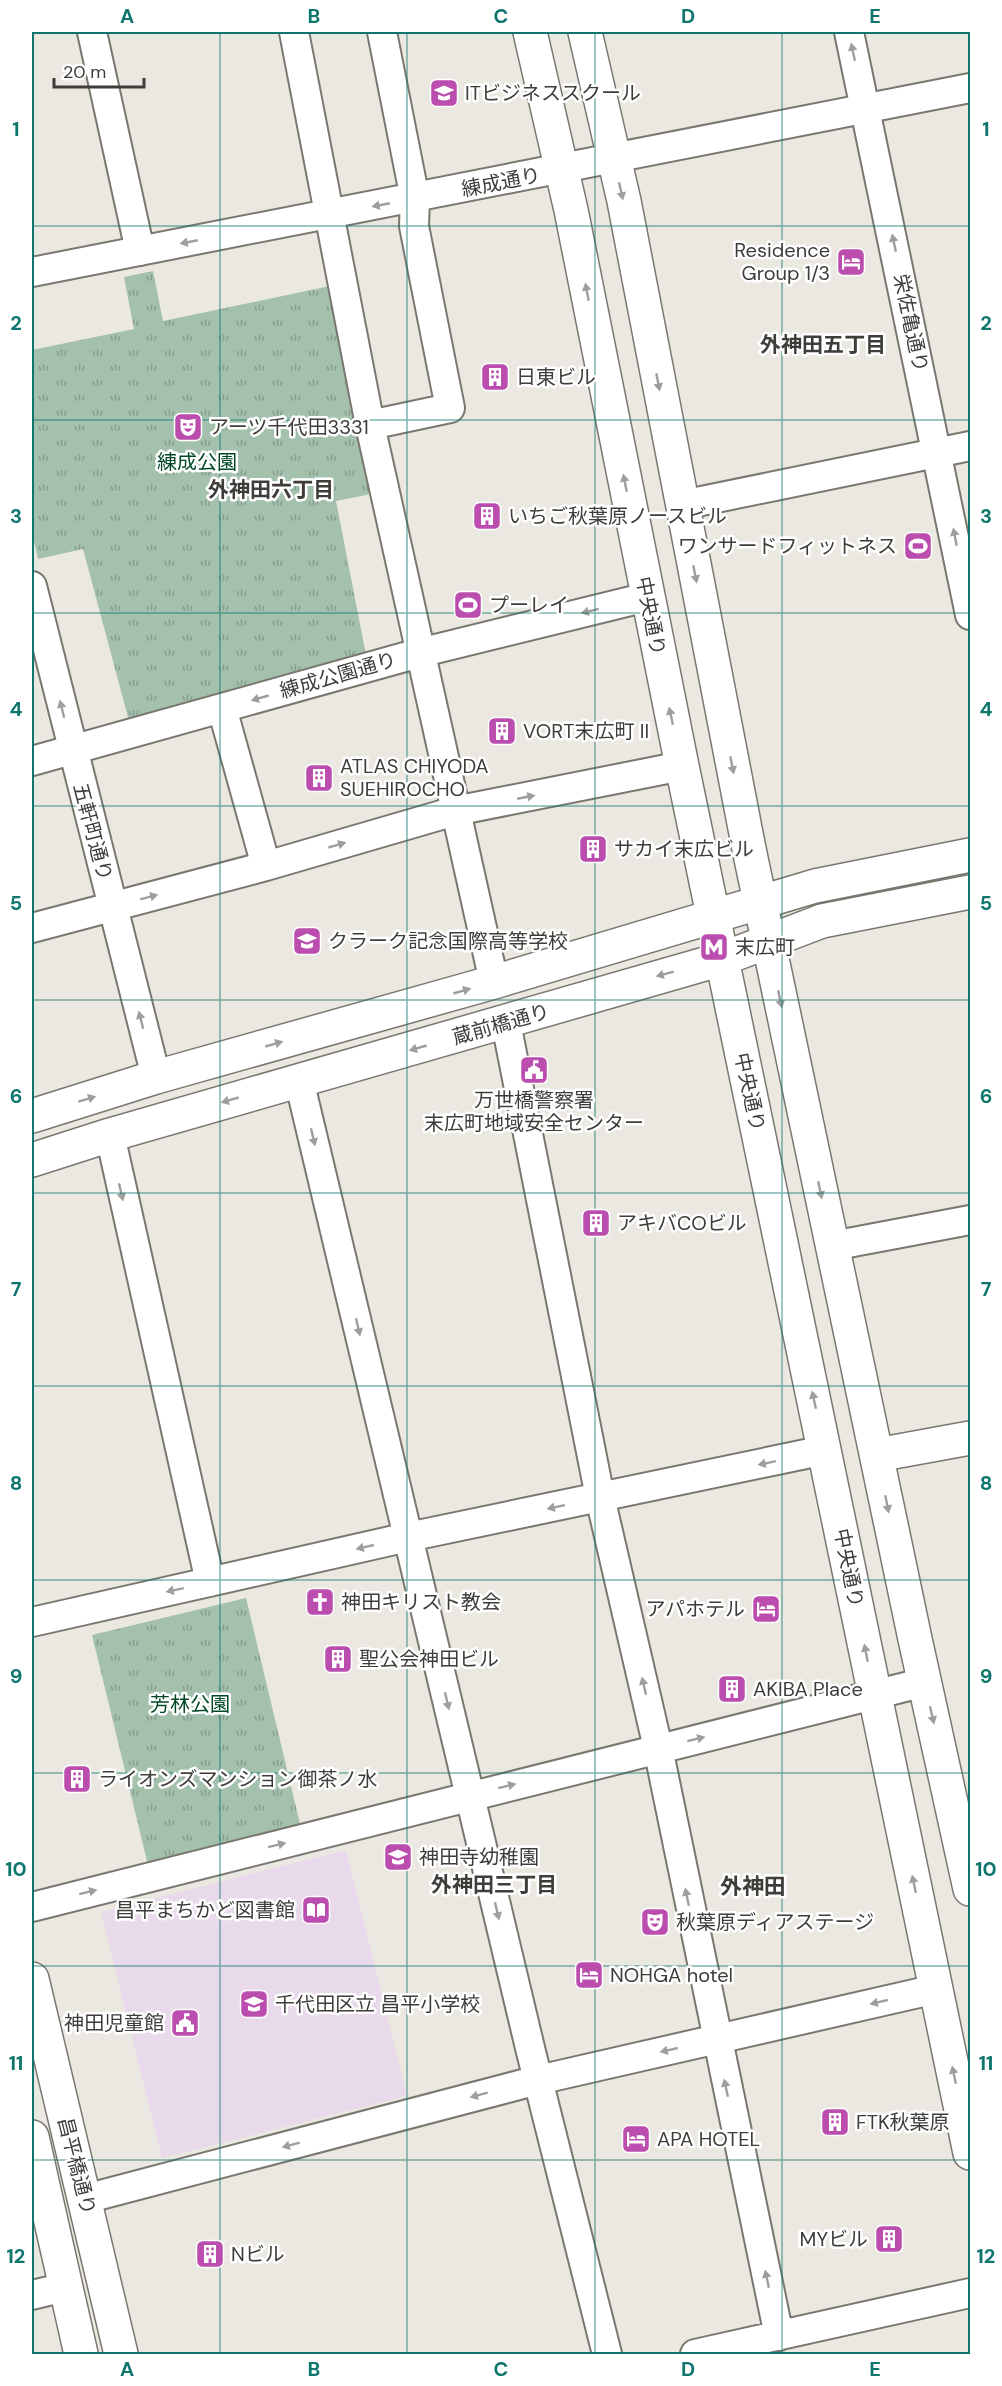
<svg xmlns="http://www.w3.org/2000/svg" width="1002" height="2386" viewBox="0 0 1002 2386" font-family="'DM Sans','Noto Sans JP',sans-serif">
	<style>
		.education { fill: #e8d9eb }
		.park { fill: url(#park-tufts) }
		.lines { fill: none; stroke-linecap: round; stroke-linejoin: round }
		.street-casing { stroke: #7a7771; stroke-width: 32 }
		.secondary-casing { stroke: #7a7771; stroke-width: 36 }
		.street { stroke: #fff; stroke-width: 28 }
		.secondary { stroke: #fff; stroke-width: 33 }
		.oneway { fill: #9e9e9c }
		.grid { fill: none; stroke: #0f766e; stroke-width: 1.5; stroke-opacity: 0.55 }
		.labels { text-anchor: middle; stroke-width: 5; stroke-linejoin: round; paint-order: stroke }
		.poi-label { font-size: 20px; fill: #3e3d3a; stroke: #fff; text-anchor: start }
		.street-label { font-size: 20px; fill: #3e3d3a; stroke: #fff }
		.park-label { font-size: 20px; fill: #014926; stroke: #fff }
		.neighbourhood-label { font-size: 21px; font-weight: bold; fill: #3e3d3a; stroke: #fff }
		.quarter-label { font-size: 22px; font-weight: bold; fill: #3e3d3a; stroke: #fff }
		.neatline { fill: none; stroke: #0f766e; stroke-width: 2 }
		.grid-label { font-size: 20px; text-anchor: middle; font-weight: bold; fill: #0f766e }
	</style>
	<defs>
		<pattern id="park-tufts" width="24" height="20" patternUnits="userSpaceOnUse" patternTransform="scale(1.5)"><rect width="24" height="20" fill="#a4c1ad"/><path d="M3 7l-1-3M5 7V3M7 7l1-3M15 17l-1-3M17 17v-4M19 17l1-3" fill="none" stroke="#879e8e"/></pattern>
	</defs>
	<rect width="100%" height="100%" fill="#ebe8e1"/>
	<path class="education" d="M346,1850L407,2096L162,2158L101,1912Z"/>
	<path class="park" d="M153,271L163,321L330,286L371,494L336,501L366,655L129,721L83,549L38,559L32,532V350L134,329L124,277Z
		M246,1598L301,1828L148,1865L92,1635Z"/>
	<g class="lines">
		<g class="street-casing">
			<path id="street" d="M92,32L140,251
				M294,32L370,425L494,982
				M849,32L970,615
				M32,272L970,88
				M370,425L450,408L414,226L415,199L382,32
				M682,505L970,446
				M32,586L156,1077
				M222,708L266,866
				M32,761L419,653L647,597
				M32,928L266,866L455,811L682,766
				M506,1023L600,1497L658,1748L779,2336
				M299,1080L531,2052L607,2354
				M110,1135L210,1582
				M832,1246L970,1220
				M32,1622L408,1537L825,1450
				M32,1907L925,1682
				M85,2199L538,2080L936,1989
				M32,2295L65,2287
				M695,2354L970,2293"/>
		</g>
		<g class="secondary-casing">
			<path id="secondary" d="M530,32L571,210L682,766L970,2153
				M585,32L624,201L749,849L915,1639L970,1889
				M32,1116L156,1077L494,982L815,886L970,855
				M32,1160L110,1135L722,959L822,921L970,892
				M877,1455L970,1438
				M32,1979L121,2354
				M32,2137L81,2354"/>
		</g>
		<use href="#street" class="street"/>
		<use href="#secondary" class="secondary"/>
	</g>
	<defs><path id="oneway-solid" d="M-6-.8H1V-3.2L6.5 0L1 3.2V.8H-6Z" transform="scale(1.5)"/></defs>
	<g class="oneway">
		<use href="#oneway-solid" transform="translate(853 52) rotate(-102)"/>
		<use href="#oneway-solid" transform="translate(621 191) rotate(77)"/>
		<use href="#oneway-solid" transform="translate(381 205) rotate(169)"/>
		<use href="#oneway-solid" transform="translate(189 242) rotate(169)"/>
		<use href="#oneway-solid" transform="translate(894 243) rotate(-102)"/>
		<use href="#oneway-solid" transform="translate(587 292) rotate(-101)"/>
		<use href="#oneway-solid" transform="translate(658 382) rotate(79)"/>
		<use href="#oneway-solid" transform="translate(625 483) rotate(-101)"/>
		<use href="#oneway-solid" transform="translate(955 537) rotate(-101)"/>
		<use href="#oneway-solid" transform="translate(695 574) rotate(79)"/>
		<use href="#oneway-solid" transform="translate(590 611) rotate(166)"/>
		<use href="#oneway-solid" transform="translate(260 698) rotate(164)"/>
		<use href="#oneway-solid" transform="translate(62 709) rotate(-104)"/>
		<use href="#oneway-solid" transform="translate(671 716) rotate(-102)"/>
		<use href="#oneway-solid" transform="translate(732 765) rotate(79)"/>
		<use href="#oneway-solid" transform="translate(526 797) rotate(-11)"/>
		<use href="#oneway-solid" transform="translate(337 845) rotate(-16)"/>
		<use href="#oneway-solid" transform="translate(149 897) rotate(-15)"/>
		<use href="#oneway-solid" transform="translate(665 974) rotate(165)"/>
		<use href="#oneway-solid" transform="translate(462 991) rotate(-16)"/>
		<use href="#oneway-solid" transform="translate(780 999) rotate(78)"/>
		<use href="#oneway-solid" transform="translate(141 1020) rotate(-104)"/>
		<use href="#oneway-solid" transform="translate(274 1044) rotate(-16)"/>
		<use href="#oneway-solid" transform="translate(418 1048) rotate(164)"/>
		<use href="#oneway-solid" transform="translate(87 1099) rotate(-17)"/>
		<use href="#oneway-solid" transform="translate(230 1100) rotate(164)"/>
		<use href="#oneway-solid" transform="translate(313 1137) rotate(77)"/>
		<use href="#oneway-solid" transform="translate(820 1190) rotate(78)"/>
		<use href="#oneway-solid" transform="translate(121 1192) rotate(77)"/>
		<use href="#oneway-solid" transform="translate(358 1327) rotate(77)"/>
		<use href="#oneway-solid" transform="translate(814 1400) rotate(-102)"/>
		<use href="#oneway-solid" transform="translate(767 1463) rotate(168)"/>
		<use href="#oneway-solid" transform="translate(887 1504) rotate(79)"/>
		<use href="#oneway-solid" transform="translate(556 1507) rotate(168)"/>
		<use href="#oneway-solid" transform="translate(365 1547) rotate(167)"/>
		<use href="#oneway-solid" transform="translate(175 1590) rotate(168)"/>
		<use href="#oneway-solid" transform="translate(866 1653) rotate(-101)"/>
		<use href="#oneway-solid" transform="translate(644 1686) rotate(-103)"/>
		<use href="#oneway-solid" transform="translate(447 1701) rotate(77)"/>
		<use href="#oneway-solid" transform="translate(932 1715) rotate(77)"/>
		<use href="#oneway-solid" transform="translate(696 1739) rotate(-14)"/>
		<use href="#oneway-solid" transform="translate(507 1786) rotate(-14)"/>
		<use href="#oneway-solid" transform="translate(277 1845) rotate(-14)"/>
		<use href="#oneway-solid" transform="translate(914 1884) rotate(-102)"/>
		<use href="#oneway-solid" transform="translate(88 1892) rotate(-14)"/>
		<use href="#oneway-solid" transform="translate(687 1897) rotate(-102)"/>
		<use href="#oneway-solid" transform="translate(497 1911) rotate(77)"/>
		<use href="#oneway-solid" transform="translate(879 2002) rotate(167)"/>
		<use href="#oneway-solid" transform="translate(669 2050) rotate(167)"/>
		<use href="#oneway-solid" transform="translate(954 2075) rotate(-102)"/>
		<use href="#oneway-solid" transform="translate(726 2088) rotate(-102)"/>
		<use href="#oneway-solid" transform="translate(479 2095) rotate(165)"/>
		<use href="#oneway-solid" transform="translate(291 2145) rotate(165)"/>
		<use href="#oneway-solid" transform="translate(767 2279) rotate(-102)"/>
	</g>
	<path class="grid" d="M220,32V2354M407,32V2354M595,32V2354M782,32V2354M32,226H970M32,420H970M32,613H970M32,806H970M32,1000H970M32,1193H970M32,1386H970M32,1580H970M32,1773H970M32,1966H970M32,2160H970"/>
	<defs>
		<g id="university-square" transform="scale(1.5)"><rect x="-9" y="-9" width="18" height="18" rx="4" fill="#ba4dad" stroke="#fff"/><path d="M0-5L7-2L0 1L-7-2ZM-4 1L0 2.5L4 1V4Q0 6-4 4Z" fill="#fff"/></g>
		<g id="hotel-square" transform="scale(1.5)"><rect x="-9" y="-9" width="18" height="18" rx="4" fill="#ba4dad" stroke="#fff"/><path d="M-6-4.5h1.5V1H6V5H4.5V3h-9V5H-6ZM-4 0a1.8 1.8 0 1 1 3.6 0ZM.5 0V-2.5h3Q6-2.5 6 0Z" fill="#fff"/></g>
		<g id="building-square" transform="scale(1.5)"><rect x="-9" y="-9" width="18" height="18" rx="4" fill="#ba4dad" stroke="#fff"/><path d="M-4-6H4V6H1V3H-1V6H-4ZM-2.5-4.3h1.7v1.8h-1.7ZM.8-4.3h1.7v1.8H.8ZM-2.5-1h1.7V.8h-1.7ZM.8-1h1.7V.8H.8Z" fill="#fff"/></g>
		<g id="theatre-square" transform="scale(1.5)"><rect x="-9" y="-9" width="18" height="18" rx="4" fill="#ba4dad" stroke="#fff"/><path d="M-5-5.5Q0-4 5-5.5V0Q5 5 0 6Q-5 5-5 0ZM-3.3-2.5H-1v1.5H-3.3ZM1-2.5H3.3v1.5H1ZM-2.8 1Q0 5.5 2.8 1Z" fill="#fff"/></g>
		<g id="stadium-square" transform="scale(1.5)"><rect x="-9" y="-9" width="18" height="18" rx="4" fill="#ba4dad" stroke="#fff"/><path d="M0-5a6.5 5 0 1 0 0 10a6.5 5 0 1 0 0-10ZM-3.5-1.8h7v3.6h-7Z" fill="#fff"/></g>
		<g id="school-square" transform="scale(1.5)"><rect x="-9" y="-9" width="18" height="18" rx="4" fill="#ba4dad" stroke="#fff"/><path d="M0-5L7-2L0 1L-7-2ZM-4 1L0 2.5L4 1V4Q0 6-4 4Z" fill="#fff"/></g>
		<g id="metro-square" transform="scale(1.5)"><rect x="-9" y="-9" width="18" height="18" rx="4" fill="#ba4dad" stroke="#fff"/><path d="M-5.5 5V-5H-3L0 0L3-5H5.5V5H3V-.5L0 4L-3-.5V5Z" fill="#fff"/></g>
		<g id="civic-square" transform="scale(1.5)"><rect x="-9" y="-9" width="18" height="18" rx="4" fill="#ba4dad" stroke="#fff"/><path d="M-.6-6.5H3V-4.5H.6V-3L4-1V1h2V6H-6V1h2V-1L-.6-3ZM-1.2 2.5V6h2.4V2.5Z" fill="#fff"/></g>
		<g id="church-square" transform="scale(1.5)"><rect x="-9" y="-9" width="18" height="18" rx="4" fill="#ba4dad" stroke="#fff"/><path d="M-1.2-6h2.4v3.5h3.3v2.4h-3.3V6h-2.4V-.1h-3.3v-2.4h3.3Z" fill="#fff"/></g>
		<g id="library-square" transform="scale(1.5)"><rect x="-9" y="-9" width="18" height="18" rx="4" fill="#ba4dad" stroke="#fff"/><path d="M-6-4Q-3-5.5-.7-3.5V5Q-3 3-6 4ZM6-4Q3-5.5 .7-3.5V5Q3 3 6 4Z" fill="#fff"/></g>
	</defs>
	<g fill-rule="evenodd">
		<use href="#university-square" x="444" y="93"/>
		<use href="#hotel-square" x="851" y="262"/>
		<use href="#building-square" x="495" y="377"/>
		<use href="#theatre-square" x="188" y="427"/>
		<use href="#building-square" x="487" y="516"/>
		<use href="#stadium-square" x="918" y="546"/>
		<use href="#stadium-square" x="468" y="605"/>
		<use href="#building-square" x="502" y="731"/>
		<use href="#building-square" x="319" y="778"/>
		<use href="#building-square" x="593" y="849"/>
		<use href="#school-square" x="307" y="941"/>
		<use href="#metro-square" x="714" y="947"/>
		<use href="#civic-square" x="534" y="1070"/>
		<use href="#building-square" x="596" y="1223"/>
		<use href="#church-square" x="320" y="1602"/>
		<use href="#hotel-square" x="766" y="1609"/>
		<use href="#building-square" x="338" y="1659"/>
		<use href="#building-square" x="732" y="1689"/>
		<use href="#building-square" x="77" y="1779"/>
		<use href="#school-square" x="398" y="1857"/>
		<use href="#library-square" x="316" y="1910"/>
		<use href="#theatre-square" x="655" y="1922"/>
		<use href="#hotel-square" x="589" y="1975"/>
		<use href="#school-square" x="254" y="2004"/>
		<use href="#civic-square" x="185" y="2023"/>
		<use href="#building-square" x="835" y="2122"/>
		<use href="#hotel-square" x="636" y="2139"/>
		<use href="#building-square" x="889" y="2239"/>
		<use href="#building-square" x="210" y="2254"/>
	</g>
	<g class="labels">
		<g class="poi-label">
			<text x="465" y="100">ITビジネススクール</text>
			<text x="830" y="257" text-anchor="end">Residence<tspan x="830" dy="23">Group 1/3</tspan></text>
			<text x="516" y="384">日東ビル</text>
			<text x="209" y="434">アーツ千代田3331</text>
			<text x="508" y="523">いちご秋葉原ノースビル</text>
			<text x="897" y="553" text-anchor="end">ワンサードフィットネス</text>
			<text x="489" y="612">プーレイ</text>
			<text x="523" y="738">VORT末広町 II</text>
			<text x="340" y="773">ATLAS CHIYODA<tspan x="340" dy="23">SUEHIROCHO</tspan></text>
			<text x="614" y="856">サカイ末広ビル</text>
			<text x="328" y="948">クラーク記念国際高等学校</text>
			<text x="735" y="954">末広町</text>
			<text x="534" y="1107" text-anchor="middle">万世橋警察署<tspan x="534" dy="23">末広町地域安全センター</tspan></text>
			<text x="617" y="1230">アキバCOビル</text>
			<text x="341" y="1609">神田キリスト教会</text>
			<text x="745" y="1616" text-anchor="end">アパホテル</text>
			<text x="359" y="1666">聖公会神田ビル</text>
			<text x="753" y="1696">AKIBA Place</text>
			<text x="98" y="1786">ライオンズマンション御茶ノ水</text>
			<text x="419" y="1864">神田寺幼稚園</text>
			<text x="295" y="1917" text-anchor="end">昌平まちかど図書館</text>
			<text x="676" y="1929">秋葉原ディアステージ</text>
			<text x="610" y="1982">NOHGA hotel</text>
			<text x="275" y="2011">千代田区立 昌平小学校</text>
			<text x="164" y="2030" text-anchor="end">神田児童館</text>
			<text x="856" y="2129">FTK秋葉原</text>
			<text x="657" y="2146">APA HOTEL</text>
			<text x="868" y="2246" text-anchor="end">MYビル</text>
			<text x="231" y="2261">Nビル</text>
		</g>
		<g class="street-label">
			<text transform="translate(501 182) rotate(-11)" y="7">練成通り</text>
			<text transform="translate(911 323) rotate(78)" y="7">栄佐亀通り</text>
			<text transform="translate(651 616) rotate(79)" y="7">中央通り</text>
			<text transform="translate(338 675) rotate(-16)" y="7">練成公園通り</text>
			<text transform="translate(93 832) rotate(75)" y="7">五軒町通り</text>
			<text transform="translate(501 1024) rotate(-16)" y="7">蔵前橋通り</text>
			<text transform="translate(750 1092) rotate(78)" y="7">中央通り</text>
			<text transform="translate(849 1568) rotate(79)" y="7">中央通り</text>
			<text transform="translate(77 2166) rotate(76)" y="7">昌平橋通り</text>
		</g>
		<g class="park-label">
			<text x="197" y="469">練成公園</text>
			<text x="190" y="1711">芳林公園</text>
		</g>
		<g class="neighbourhood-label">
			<text x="823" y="352">外神田五丁目</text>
			<text x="271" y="497">外神田六丁目</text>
			<text x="494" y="1892">外神田三丁目</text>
		</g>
		<g class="quarter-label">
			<text x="753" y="1894">外神田</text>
		</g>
	</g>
	<rect width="1002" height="2386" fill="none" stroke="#ffffff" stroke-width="66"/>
	<path d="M54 78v9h90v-9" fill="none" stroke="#3e3d3a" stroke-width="3"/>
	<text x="63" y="78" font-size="18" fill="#3e3d3a" stroke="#ffffff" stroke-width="4.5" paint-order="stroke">20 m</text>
	<rect x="33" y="33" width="936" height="2320" class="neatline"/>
	<g class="grid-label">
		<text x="127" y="23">A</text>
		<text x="314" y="23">B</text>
		<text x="501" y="23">C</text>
		<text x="688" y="23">D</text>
		<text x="875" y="23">E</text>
		<text x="16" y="136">1</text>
		<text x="986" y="136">1</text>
		<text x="16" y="330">2</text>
		<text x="986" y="330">2</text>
		<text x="16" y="523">3</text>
		<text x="986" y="523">3</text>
		<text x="16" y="716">4</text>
		<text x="986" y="716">4</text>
		<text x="16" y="910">5</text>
		<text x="986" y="910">5</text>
		<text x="16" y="1103">6</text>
		<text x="986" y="1103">6</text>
		<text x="16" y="1296">7</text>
		<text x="986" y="1296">7</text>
		<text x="16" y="1490">8</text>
		<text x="986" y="1490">8</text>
		<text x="16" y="1683">9</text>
		<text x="986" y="1683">9</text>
		<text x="16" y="1876">10</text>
		<text x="986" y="1876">10</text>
		<text x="16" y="2070">11</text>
		<text x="986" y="2070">11</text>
		<text x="16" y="2263">12</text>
		<text x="986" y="2263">12</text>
		<text x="127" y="2376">A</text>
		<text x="314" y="2376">B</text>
		<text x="501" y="2376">C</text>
		<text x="688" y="2376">D</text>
		<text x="875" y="2376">E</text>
	</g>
</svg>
